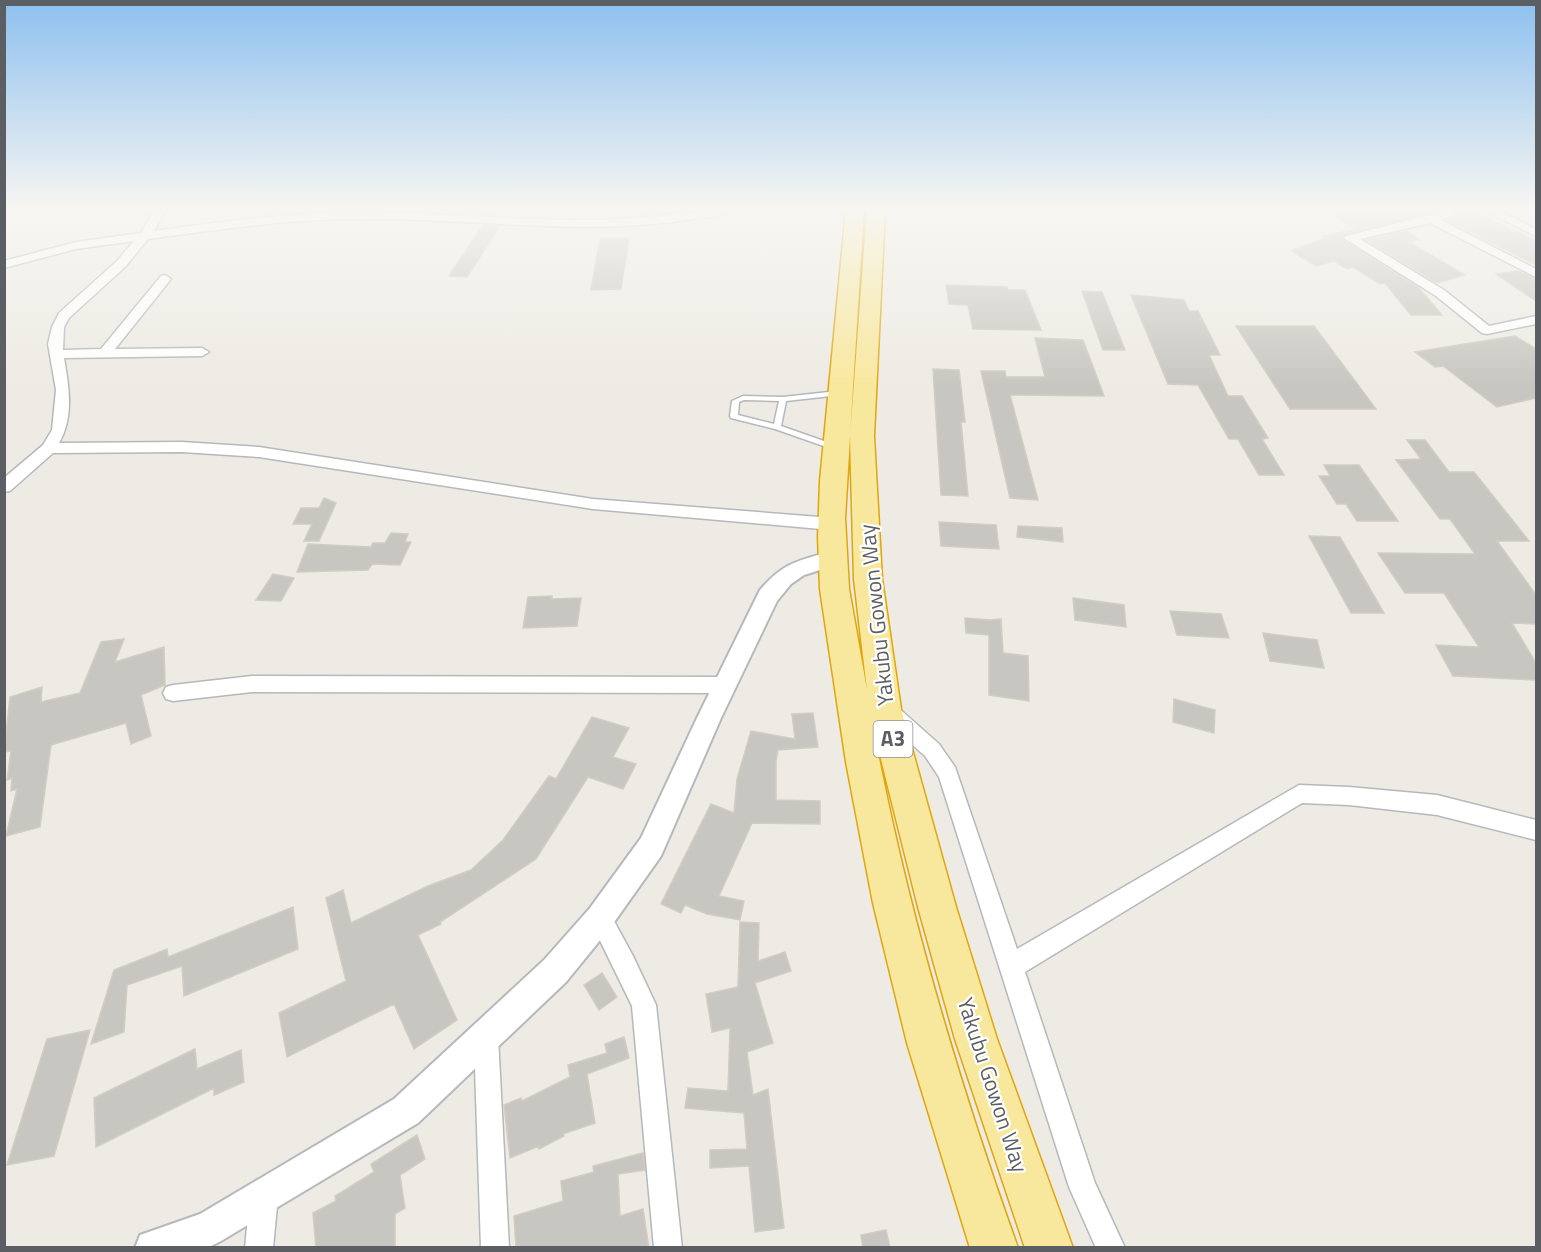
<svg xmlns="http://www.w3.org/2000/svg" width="1541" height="1252" viewBox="0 0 1541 1252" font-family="'Titillium Web',sans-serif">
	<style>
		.building { fill: #c8c6c0; stroke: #d1cdc2; stroke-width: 1.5 }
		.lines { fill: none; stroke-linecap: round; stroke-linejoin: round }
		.service-casing { stroke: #b5b8bc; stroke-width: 3 }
		.minor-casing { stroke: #b5b8bc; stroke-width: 3 }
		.tertiary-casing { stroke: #b5b8bc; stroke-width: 4 }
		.trunk-casing { stroke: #e1a60f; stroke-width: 3 }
		.service { fill: #fff; fill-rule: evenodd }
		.minor { fill: #fff; fill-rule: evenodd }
		.tertiary { fill: #fff; fill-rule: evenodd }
		.trunk { fill: #f8e89e; fill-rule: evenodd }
		.labels { text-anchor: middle; stroke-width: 4.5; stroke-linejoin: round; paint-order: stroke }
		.shield { fill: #fff; stroke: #8c8e92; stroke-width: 1.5 }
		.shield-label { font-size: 21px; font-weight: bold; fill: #5b5e63 }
		.street-label { font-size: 22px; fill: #5b5e63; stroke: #fff }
	</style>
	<rect width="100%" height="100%" fill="#edebe3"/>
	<path class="building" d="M1370,210H1438L1428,213L1424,211L1425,214L1345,234L1342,238L1419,288L1442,315H1411L1385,283L1380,284L1353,267L1347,269L1334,261L1316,266L1291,251L1326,238L1323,236L1356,229L1337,217Z
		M1469,210L1536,241V265L1446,220Z
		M483,225L500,226L467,277L449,276Z
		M1406,231L1420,240L1409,242L1465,275L1437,283L1366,240Z
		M629,238L621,289L591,290L600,239Z
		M1519,271L1536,279V301L1496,274Z
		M946,285L1007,287L1008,290H1025L1041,330L973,329L968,305L949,304Z
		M1082,291L1102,292L1125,350H1103Z
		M1131,295L1184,300L1189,311H1198L1220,355H1209L1228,396H1242L1268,438L1262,439L1284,475H1259L1238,439H1229L1198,385L1168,384Z
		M1236,326H1314L1376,409H1290Z
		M1515,336L1536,349V398L1497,407L1443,366L1435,367L1415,352Z
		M1035,338L1083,340L1104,396L1010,395L1038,500L1010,498L981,371H1005L1006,377H1045Z
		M933,369L959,370L965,422H961L968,496L941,495Z
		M1407,440H1425L1449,472H1474L1529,541H1497L1536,595V624L1512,623L1536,663V680L1453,676L1436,645L1479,647L1444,593H1405L1378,553L1475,554L1450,519H1440L1396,460L1421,459Z
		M1324,465H1359L1398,521H1357L1346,504H1337L1319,476H1330Z
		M324,498L336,503L319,541H304L312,524H293L301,508H319Z
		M939,522L996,525L999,549L941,546Z
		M1018,526L1062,528L1063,542L1017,537Z
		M391,533L408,534L405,542H411L400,565L372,564L368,570L297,572L308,544L371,547L373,543H385Z
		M1309,536L1340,537L1384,613H1351Z
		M273,574L294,578L281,601L256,600Z
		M552,596V599L581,598L577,626L523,628L528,597Z
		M1073,598L1124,605L1126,627L1075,620Z
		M1170,611L1221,614L1229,638L1177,635Z
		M965,618L990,620L1001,619L1003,653L1028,656L1029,701L989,695V635L966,633Z
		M1263,633L1317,640L1324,668L1270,661Z
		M124,639L115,662L164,647L165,685L141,695L151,736L131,744L126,723L51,745L40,827L6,836L17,789L11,791L12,778L7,780L11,751L4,752L10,697L42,687L41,702L80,693L101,642Z
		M1174,699L1215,710L1214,733L1173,722Z
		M813,713L818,747L778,750L776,761V800L820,801V824L752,823L719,896L744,901L740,920L707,914L685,905L681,913L661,904L711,804L734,813L737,779L751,731L795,739L792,714Z
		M592,717L629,728L613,757L636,764L623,789L588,777L536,859L440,922L441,924L418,935L457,1020L414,1049L394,1004L287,1057L279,1013L346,981L326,898L343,890L351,923L428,886L471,870L503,840L549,776L556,779Z
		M293,907L298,949L184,996L182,966L127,985L124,1032L91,1044L114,970L167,949L168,957Z
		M740,922L759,923L758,961L785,952L791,971L755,983L773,1043L747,1052L753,1095L768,1089L784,1228L755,1232L749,1166L710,1168V1150L747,1149L744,1113L685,1108L688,1088L728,1091L730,1028L712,1032L706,994L738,987Z
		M602,973L617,997L599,1010L584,985Z
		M90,1030L54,1156L7,1165L47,1039Z
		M624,1037L629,1058L587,1074L595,1123L563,1134L564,1136L539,1149V1146L510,1158L504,1105L521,1098L522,1101L570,1077L568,1065L607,1053L605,1044Z
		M195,1049L197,1069L241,1050L244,1082L214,1095V1088L96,1147L94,1098Z
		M417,1135L425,1159L400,1175L405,1208L395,1214V1248H316L313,1213L336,1201L335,1196L374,1172L371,1164Z
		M643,1153L645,1170L618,1174L620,1216L643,1209L649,1248H516L514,1216L563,1201L561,1181L594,1172L593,1166Z
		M886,1230L890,1248H863L861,1235Z"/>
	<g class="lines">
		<g class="service-casing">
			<path id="service" d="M838,391L842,393L840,395L786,401L781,426L838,446L839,448L835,450L775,429L731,418L730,416L732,401L743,396L783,397ZM744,400L779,401L774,424L738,415L739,402Z"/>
		</g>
		<g class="minor-casing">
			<path id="minor" d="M154,210H165L154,231C220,222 286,213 353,213C435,212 517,221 598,220C644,219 689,210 734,210C726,216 710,217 700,218C584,238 467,217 351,219C283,220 215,230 148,239L125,267L69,318L64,327L63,350L101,349L161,276L165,275L171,279L115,349L202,348L209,352L202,356L64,358C69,387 74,417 59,443L182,442L259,447L593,499L832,518L838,520L840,524L838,528L832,530L593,509L259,457L182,452L53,453L10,491L4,492V478L43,445L52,430L56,390L48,344L52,327L59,313L117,261L134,241L76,249L4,268V261L76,242L141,233Z
				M1449,210H1467L1441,220L1536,269V277L1430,223L1360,239L1444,290L1489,326L1536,316V324L1487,334L1482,333L1436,296L1344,238L1346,236Z
				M1484,210H1498L1536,229V236Z
				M252,676L725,677L732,679L735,685L732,691L725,693L252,692L173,701L166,699L163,693L166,687L173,685Z
				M887,702L894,704L939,744L955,767L1017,949L1299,785L1349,787L1437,795L1536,820V840L1437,815L1349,805L1302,803L1025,972L1095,1183L1125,1248H1096L1069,1187L939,777L925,756L880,716L877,710L880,704Z
				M600,907L608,910L633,956L656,1005L682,1248H654L632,1006L589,918L592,910Z
				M486,1025L495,1028L498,1037L509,1248H481L474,1037L477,1028Z
				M264,1182L274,1186L278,1196L273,1248H245L250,1196L254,1186Z"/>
		</g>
		<g class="tertiary-casing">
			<path id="tertiary" d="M832,551L839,554L843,559L839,564L804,575L791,584L777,601L721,718L661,856L610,928L566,982L418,1123L221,1241L207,1248H135L140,1235L200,1214L394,1099L544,960L590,908L641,838L697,718L760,590C784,562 798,561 832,551Z"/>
		</g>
		<g class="trunk-casing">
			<path id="trunk" d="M846,210H864L845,518L849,589L867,690L854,579L850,436L867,210H885L874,436L882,579L901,709L956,907L997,1039L1073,1248H1025L955,1039L918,907L873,727C906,905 957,1078 1018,1248H970L907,1043L873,903L846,762L820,589L818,537L820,481Z"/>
		</g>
		<use href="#service" class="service"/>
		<use href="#minor" class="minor"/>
		<use href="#tertiary" class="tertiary"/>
		<use href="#trunk" class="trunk"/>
	</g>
	<linearGradient id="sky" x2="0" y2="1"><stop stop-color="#8dc0ef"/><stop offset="0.54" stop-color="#f7f6f2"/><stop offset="1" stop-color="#f7f6f2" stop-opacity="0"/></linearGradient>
	<rect width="1541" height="386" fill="url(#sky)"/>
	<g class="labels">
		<rect class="shield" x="873.5" y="721" width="39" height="36" rx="4.5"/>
		<g class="shield-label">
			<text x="893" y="746">A3</text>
		</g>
		<g class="street-label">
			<text transform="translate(876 615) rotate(-96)" y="8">Yakubu Gowon Way</text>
			<text transform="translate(993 1085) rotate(72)" y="8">Yakubu Gowon Way</text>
		</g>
	</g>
	<rect width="1541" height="1252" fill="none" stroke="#5b5e63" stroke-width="12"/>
</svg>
